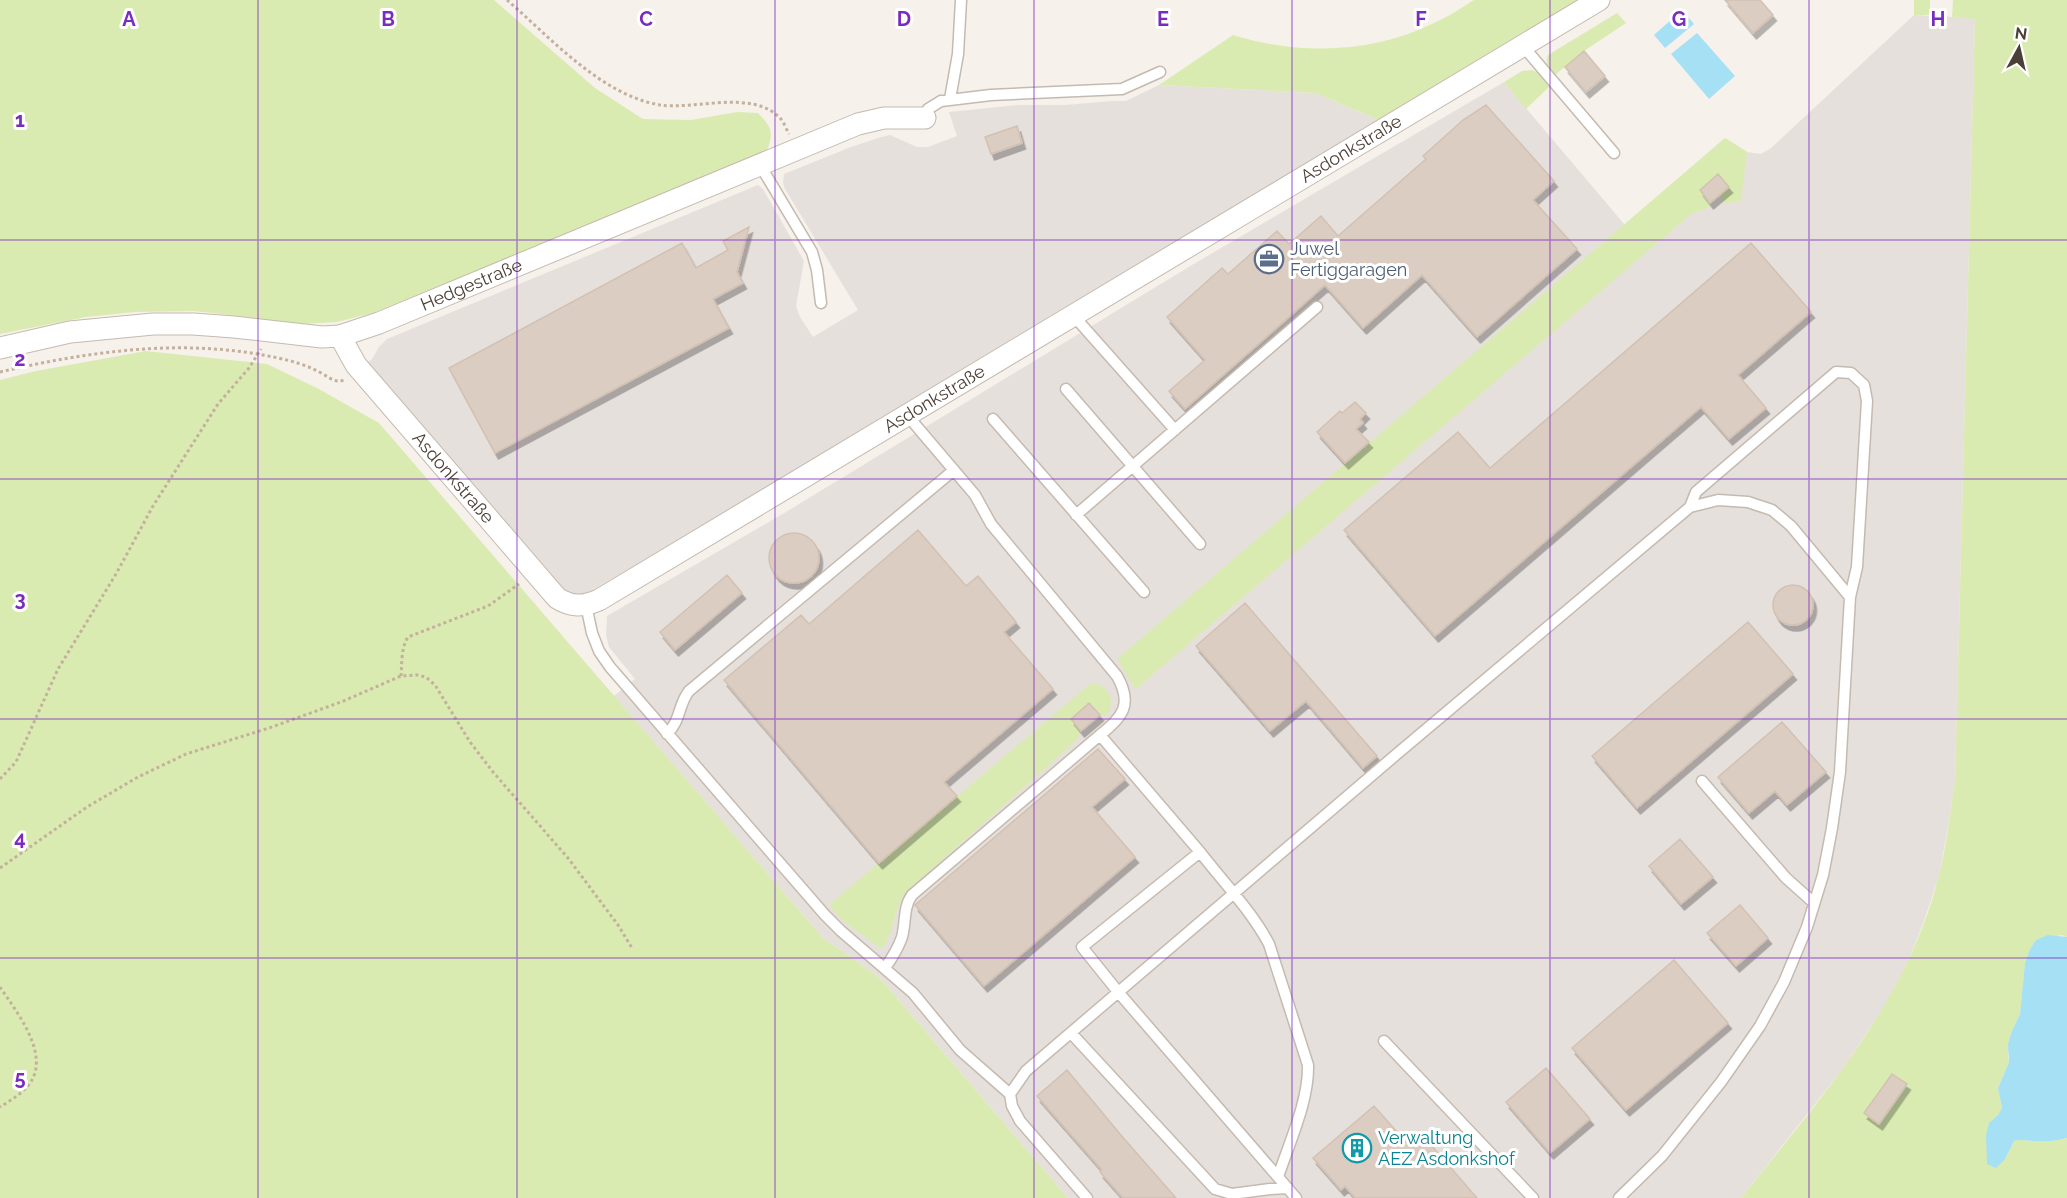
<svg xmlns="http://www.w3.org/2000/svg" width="2067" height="1198" viewBox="0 0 2067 1198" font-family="Raleway,sans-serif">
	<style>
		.industrial { fill: #e6e0dc }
		.green { fill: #daebb2; fill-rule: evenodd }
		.water { fill: #a6e0f4 }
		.building { fill: #dbcdc2; stroke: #d3c1b2; stroke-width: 1.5; filter: url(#shadow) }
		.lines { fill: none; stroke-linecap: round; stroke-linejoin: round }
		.service-casing { stroke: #c5baaf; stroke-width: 13 }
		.minor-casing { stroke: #c5baaf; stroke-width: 23 }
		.path { stroke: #c4b09d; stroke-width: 3; stroke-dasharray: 3 3; stroke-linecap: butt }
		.service { stroke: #fff; stroke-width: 10 }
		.minor { stroke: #fff; stroke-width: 21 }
		.grid { fill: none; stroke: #7b2cbf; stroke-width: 1.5; stroke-opacity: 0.55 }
		.labels { text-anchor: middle; stroke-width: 6; stroke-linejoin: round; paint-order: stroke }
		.street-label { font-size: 18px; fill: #4b4038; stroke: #fff }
		.service-label { font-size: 18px; fill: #4e5e75; stroke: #fff; text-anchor: start }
		.culture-label { font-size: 18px; fill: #0d838f; stroke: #fff; text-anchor: start }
		.grid-label { font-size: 20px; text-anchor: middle; font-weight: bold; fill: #7b2cbf; stroke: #fff; stroke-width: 6; stroke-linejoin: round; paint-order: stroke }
	</style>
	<defs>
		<filter id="shadow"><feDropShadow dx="3.5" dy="6" stdDeviation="0" flood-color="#0004"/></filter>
	</defs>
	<rect width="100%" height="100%" fill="#f6f1eb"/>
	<path class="industrial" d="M1914,15L1975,18L1955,781L1949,821L1939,876L1924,921L1909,959L1890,998L1842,1070L1741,1198H1068L880,978L823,938L614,696L635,679L609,647L606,635L607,616L786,512L1192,265L1504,82L1625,225L1725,138L1747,152L1761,154L1771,148Z
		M1159,85L1315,93L1379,120L867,429L586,594L574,595L563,589L371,368L368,362L372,359L379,347L387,339L758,185L763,189L804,261L796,306L800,317L813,337L858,310L785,189L783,183L784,174L851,147L881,137L890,135L917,147H928L957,136L949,112L1017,105H1065L1112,101H1126Z"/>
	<path class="green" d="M0,0H494L595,88L643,119L691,120L737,112L758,113C772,128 774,132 767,151L373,313L337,322L302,324L265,321L247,317L194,311L135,312L86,317L0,334Z
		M1474,0H1581L1484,60L1379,120L1315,93L1159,85L1233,35C1298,55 1372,54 1434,23C1448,17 1461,8 1474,0Z
		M1914,0H1930V15H1914Z
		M1953,0H2067V937L2062,935L2036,940L2030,949L2025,963L2020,1014L2012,1031L2008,1056L2009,1062L1998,1088L2002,1108L1998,1115L1989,1124L2005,1159L2014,1141C2021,1139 2025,1141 2033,1141C2045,1142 2056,1141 2067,1138V1198H1741C1820,1099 1908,1001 1939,875C1947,844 1950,812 1955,781L1975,19L1952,17ZM1892,1074L1907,1084L1879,1124L1864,1113Z
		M1617,13L1626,23L1584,51L1555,75C1550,69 1544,64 1548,55Z
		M1532,70L1538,73L1549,87L1526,109L1504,82L1522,71Z
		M1725,138L1747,152L1741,201L1725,204L1719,195L1729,186L1718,174L1700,190L1710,203V207L1691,214L1136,689L1130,681L1117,659Z
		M146,351L267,364L317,388L379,423L823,938L880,978L1068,1198H0V380L36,371Z
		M1091,683C1109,684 1117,702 1106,716L1100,715L1089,704L1071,718L1081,731L1077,740L905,893C895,905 894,931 883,948H880L843,921L829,905Z"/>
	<path class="water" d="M1682,10L1694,24L1665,48L1654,35Z
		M1697,33L1735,76L1709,99L1671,54Z
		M2048,935L2067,937V1138C2056,1141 2045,1142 2033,1141C2026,1141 2021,1139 2014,1141L2005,1159L1996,1168L1987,1164L1986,1135L1989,1123L1998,1115L2002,1108L1998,1088L2009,1062L2008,1044L2012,1031L2020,1014L2025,963L2030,949L2036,940Z"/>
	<path class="building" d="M1725,0H1760L1773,15L1753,33Z
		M1584,51L1605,76L1586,92L1565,67Z
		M1486,105L1554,181L1533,200L1577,249L1477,337L1422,275L1363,328L1325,285L1185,409L1169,391L1205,360L1167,317L1222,268L1228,274L1277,231L1289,244L1321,216L1338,236L1426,159L1423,156L1463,120Z
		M1017,126L1022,143L991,154L985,137Z
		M1718,174L1729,187L1710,203L1700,190Z
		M749,227L737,272L743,283L713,299L729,328L495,453L449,368L682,243L696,268L728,250L723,241Z
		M1751,243L1811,312L1738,375L1766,408L1729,439L1701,407L1435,636L1344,530L1458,432L1490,468Z
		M1355,402L1366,413L1360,419L1363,423L1356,429L1369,442L1345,463L1317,432L1340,411L1342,413Z
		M918,530L966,586L978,576L1016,622L1004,632L1053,689L944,782L957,796L879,863L724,680L801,615L809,624Z
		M769 558a25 25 0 1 1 50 0a25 25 0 1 1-50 0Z
		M727,575L742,593L675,650L660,632Z
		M1773 605a20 20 0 1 1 40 0a20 20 0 1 1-40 0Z
		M1245,603L1377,756L1363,768L1306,701L1270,731L1196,646Z
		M1748,622L1793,674L1637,808L1592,756Z
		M1089,703L1100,715L1081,731L1071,719Z
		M1782,722L1826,772L1787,805L1775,791L1749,813L1718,777Z
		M1098,749L1125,779L1092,807L1135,857L984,986L915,905Z
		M1680,839L1713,877L1681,904L1649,866Z
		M1740,905L1768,938L1736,966L1707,933Z
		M1674,960L1728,1023L1626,1110L1572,1048Z
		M1546,1068L1590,1119L1550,1153L1506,1102Z
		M1067,1070L1120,1134L1176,1198H1123L1100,1172L1102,1170L1037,1096Z
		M1892,1074L1907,1084L1879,1124L1864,1113Z
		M1374,1106L1406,1142L1419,1131L1477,1198H1355L1345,1186L1341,1190L1313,1158Z"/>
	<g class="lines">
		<g class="service-casing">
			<path id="service" d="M1523,46L1614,153
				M950,99L958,54L961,0
				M925,118L928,109L941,101L991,95L1122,89L1160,72
				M760,165L812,252L817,270L821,303
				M1073,315L1175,430
				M1066,389L1200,544
				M907,415L975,495L991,524L1117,676C1133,704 1123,717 1100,735
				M993,419L1144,592
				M1076,515L1317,307
				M586,605L592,633L599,651L610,667L825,915L841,931L913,993L960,1050L1010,1094
				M667,734C681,720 678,705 689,691L954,470
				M1702,781L1786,878L1814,903
				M885,968C892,958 898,949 902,937C906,923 903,907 912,895L1100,735L1200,852
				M1071,1033L1215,1189L1232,1194L1270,1189L1288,1188
				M1384,1041L1533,1198
				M1278,1177C1289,1143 1309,1101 1308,1065L1269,944C1251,910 1223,882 1200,852L1082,947L1119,993L1278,1177L1296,1198
				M1087,1198L1020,1121L1012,1106L1010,1094L1026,1071L1398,753L1690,507L1718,500L1748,502L1772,510L1791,526L1850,597
				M1619,1198L1662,1156L1721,1082L1760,1026L1784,982L1807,927L1823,875L1832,828L1840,772L1850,597L1857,567L1867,401L1864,385L1851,373L1836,372L1696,492L1690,507"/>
		</g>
		<g class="minor-casing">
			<g id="minor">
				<path id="s1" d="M340,336L356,365L557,598C571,607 583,607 599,600L1599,0"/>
				<path id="s2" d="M0,348L70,332L153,324H193L234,327L322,337L340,336L379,323L858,124L884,118H925"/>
			</g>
		</g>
		<path class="path" d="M507,0C551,38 601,95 660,105C695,110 752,89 780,118C784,122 786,129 789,134
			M0,372C86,352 176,339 263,355C284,359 304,363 323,374C331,379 336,383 344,380
			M401,676C402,663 401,648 408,637L488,606L519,584
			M0,779L16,762L58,669L116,574L153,506L218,404L249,368L261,349
			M0,868L87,807L138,777L186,754L269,728L341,702L401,676L417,675L426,677L435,685L470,742L493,772L568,858L618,925L632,948
			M0,987C16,1011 48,1051 32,1080C26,1091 10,1101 0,1107"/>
		<use href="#service" class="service"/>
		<use href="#minor" class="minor"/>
	</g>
	<path class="grid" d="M258,0V1198M517,0V1198M775,0V1198M1034,0V1198M1292,0V1198M1550,0V1198M1809,0V1198M0,240H2067M0,479H2067M0,719H2067M0,958H2067"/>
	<defs>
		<g id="office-ring" transform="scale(1.5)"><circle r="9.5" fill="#fff" stroke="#5c6f8a" stroke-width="1.5"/><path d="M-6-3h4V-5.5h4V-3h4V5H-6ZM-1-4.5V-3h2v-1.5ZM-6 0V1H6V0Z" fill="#5c6f8a"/></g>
		<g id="building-ring" transform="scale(1.5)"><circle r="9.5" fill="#fff" stroke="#0f9aa8" stroke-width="1.5"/><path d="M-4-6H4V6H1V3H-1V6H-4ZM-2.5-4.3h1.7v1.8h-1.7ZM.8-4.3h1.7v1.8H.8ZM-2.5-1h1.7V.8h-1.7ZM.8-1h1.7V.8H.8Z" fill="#0f9aa8"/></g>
	</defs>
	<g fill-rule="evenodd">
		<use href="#office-ring" x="1269" y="259"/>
		<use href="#building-ring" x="1357" y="1148"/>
	</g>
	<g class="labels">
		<g class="street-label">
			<text dy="6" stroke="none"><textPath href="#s1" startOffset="1262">Asdonkstraße</textPath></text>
			<text dy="6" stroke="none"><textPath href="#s2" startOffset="484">Hedgestraße</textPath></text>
			<text dy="6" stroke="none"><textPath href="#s1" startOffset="776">Asdonkstraße</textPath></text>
			<text dy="6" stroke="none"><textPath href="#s1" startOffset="182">Asdonkstraße</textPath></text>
		</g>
		<g class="service-label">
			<text x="1290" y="255">Juwel<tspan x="1290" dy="21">Fertiggaragen</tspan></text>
		</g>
		<g class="culture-label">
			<text x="1378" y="1144">Verwaltung<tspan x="1378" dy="21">AEZ Asdonkshof</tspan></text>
		</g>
	</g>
	<g class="grid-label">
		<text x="129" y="26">A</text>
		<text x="388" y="26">B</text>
		<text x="646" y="26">C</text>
		<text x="904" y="26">D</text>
		<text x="1163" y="26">E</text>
		<text x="1421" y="26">F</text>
		<text x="1679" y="26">G</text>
		<text x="1938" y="26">H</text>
		<text x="20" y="127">1</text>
		<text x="20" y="366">2</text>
		<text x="20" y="606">3</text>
		<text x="20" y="845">4</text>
		<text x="20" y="1085">5</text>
	</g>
	<g transform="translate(2019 48) rotate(8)" stroke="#ffffff" stroke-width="4.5" paint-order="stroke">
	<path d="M0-4.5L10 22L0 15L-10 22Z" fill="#4b4038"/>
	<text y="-9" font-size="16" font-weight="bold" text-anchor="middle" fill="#4b4038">N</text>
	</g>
</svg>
